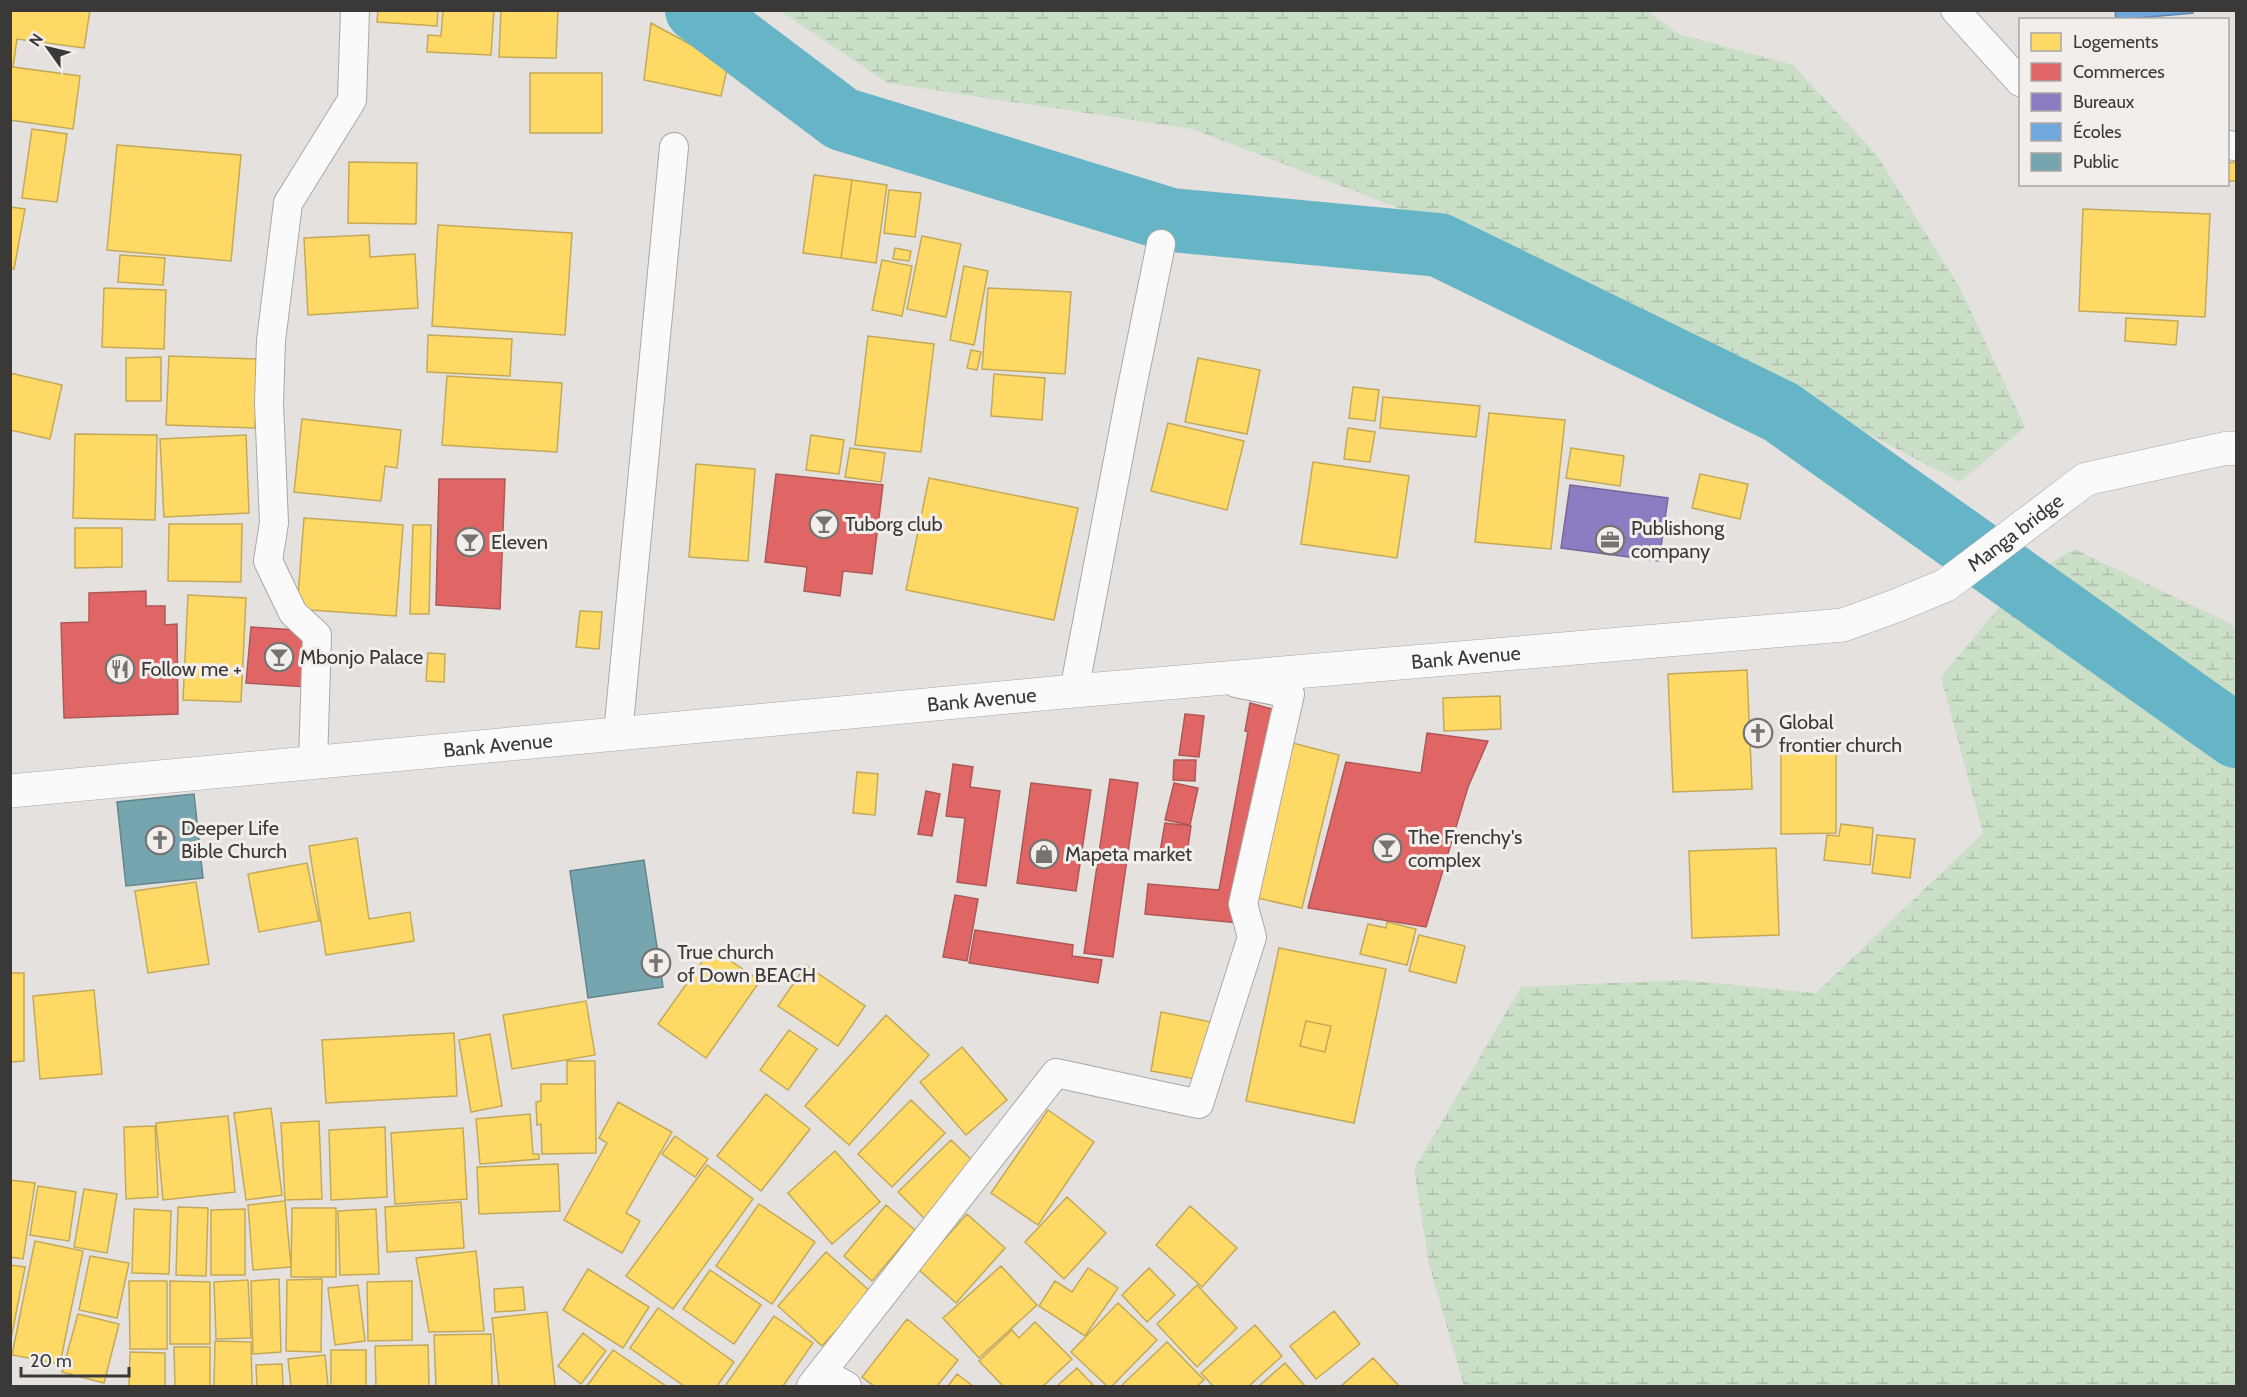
<svg xmlns="http://www.w3.org/2000/svg" width="2247" height="1397" viewBox="0 0 2247 1397" font-family="Cabin,sans-serif">
	<style>
		.wetland { fill: url(#wetland-marsh) }
		.homes { fill: #ffd966; stroke: #c4a958; stroke-width: 1.5; fill-rule: evenodd }
		.shops { fill: #e06666; stroke: #ae5858; stroke-width: 1.5 }
		.offices { fill: #8e7cc3; stroke: #756899; stroke-width: 1.5 }
		.schools { fill: #6fa8dc; stroke: #5f87ab; stroke-width: 1.5 }
		.public { fill: #76a5af; stroke: #64858b; stroke-width: 1.5 }
		.lines { fill: none; stroke-linecap: round; stroke-linejoin: round }
		.river { stroke: #65b5c7; stroke-width: 64 }
		.minor-casing { stroke: #aaa8a7; stroke-width: 30 }
		.tertiary-casing { stroke: #aaa8a7; stroke-width: 34 }
		.minor { stroke: #fbfafa; stroke-width: 28 }
		.tertiary { stroke: #fbfafa; stroke-width: 33 }
		.labels { text-anchor: middle; stroke-width: 6; stroke-linejoin: round; paint-order: stroke }
		.poi-label { font-size: 20px; fill: #3b3938; stroke: #f2eeec; text-anchor: start }
		.street-label { font-size: 20px; fill: #3b3938; stroke: #f2eeec }
	</style>
	<defs>
		<pattern id="wetland-marsh" width="20" height="14" patternUnits="userSpaceOnUse" patternTransform="scale(1.5)"><rect width="20" height="14" fill="#cadec8"/><path d="M1 5h8M5 5V1M11 12h8M15 12V8" fill="none" stroke="#aebfad"/></pattern>
	</defs>
	<rect width="100%" height="100%" fill="#e4e1df"/>
	<path class="wetland" d="M780,11H1648L1678,34L1793,65L1876,154L1960,288L2025,427L1960,482L1543,263L1192,129L888,83Z
		M2074,549L2231,624L2236,630V1386H1464L1429,1264L1414,1169L1521,987L1684,980L1816,993L1983,833L1941,677L2021,581Z"/>
	<path class="homes" d="M10,10H90L84,48L17,39L13,67L80,76L73,129L10,120Z
		M378,10H438L437,26L377,22Z
		M443,10H494L491,55L427,52L428,35L441,36Z
		M501,10H558L556,58L499,57Z
		M651,23L728,65L721,96L644,80Z
		M530,73H602V133H530Z
		M32,129L67,134L57,202L22,198Z
		M117,145L241,155L231,261L107,250Z
		M349,162L417,163L416,224L348,223Z
		M2236,162V181H2228V163Z
		M814,175L852,180L841,258L803,253Z
		M852,180L887,185L876,263L841,258Z
		M889,190L921,193L915,237L884,233Z
		M10,207L25,209L14,269L10,268Z
		M2083,209L2210,214L2205,317L2079,311Z
		M438,225L572,233L565,335L432,326Z
		M369,235L370,257L415,254L418,308L308,315L304,238Z
		M922,236L961,244L946,317L907,309Z
		M895,248L911,251L909,261L893,259Z
		M120,255L165,258L163,285L118,282Z
		M882,260L912,266L902,316L872,310Z
		M964,266L988,271L974,345L950,340Z
		M104,288L166,290L164,349L102,347Z
		M988,288L1071,292L1065,374L982,369Z
		M2126,318L2178,321L2176,345L2125,341Z
		M428,335L512,339L510,376L427,372Z
		M868,336L934,344L921,452L855,445Z
		M971,350L981,352L977,370L967,368Z
		M169,356L258,359L255,428L166,425Z
		M161,357V401H126V358Z
		M1198,358L1260,370L1247,434L1185,422Z
		M10,373L62,385L50,439L10,430Z
		M994,374L1045,378L1042,420L991,416Z
		M447,376L562,383L557,452L442,445Z
		M1353,387L1379,390L1375,421L1349,418Z
		M1383,397L1480,406L1476,437L1380,428Z
		M1489,413L1565,420L1551,549L1475,542Z
		M302,419L401,430L397,468L385,466L381,501L294,492Z
		M1168,423L1244,441L1227,510L1151,491Z
		M1348,428L1375,432L1370,462L1344,459Z
		M75,434L157,435L155,520L73,518Z
		M246,435L249,513L164,517L160,439Z
		M811,435L844,440L839,474L806,470Z
		M850,448L885,453L881,482L845,477Z
		M1571,448L1624,456L1620,486L1566,478Z
		M1313,462L1409,476L1397,558L1301,544Z
		M696,464L755,469L748,561L689,557Z
		M1700,474L1748,484L1740,519L1692,508Z
		M929,478L1078,508L1054,620L906,590Z
		M304,518L403,525L396,616L297,609Z
		M169,524H242L241,582L168,581Z
		M413,525H431L429,614H410Z
		M75,528H122V567L75,568Z
		M188,595L246,598L241,702L183,700Z
		M580,611L602,612L599,649L576,647Z
		M428,653L445,654L444,682L426,681Z
		M1747,670L1752,789L1673,792L1668,674Z
		M1500,696L1501,729L1444,731L1443,698Z
		M1285,741L1339,755L1302,908L1248,896Z
		M1836,747V833L1781,834V748Z
		M857,772L878,774L875,815L853,813Z
		M1841,824L1873,828L1870,865L1824,860L1827,835L1839,836Z
		M1877,835L1915,839L1910,878L1872,873Z
		M357,838L369,919L410,912L414,941L326,955L309,846Z
		M1776,848L1779,935L1692,938L1689,851Z
		M307,863L319,921L259,932L248,874Z
		M196,882L209,964L148,973L135,891Z
		M1387,922L1416,929L1407,965L1360,954L1368,924L1386,928Z
		M1419,935L1465,946L1456,983L1409,971Z
		M712,948L760,981L706,1058L658,1024Z
		M1279,948L1386,969L1354,1123L1246,1101ZM1306,1021L1331,1026L1325,1052L1300,1046Z
		M806,965L865,1006L838,1046L778,1006Z
		M10,973H24V1061L10,1062Z
		M94,990L102,1074L40,1079L33,996Z
		M586,1001L595,1055L512,1069L503,1015Z
		M1161,1012L1211,1022L1201,1080L1151,1071Z
		M886,1015L929,1055L849,1145L805,1106Z
		M1306,1021L1331,1026L1325,1052L1300,1046Z
		M789,1030L817,1049L788,1090L760,1070Z
		M454,1033L457,1096L326,1103L322,1040Z
		M490,1034L502,1106L471,1112L459,1040Z
		M962,1047L1007,1100L966,1135L920,1082Z
		M567,1061H595L596,1153L542,1154L541,1124L537,1125L536,1102L541,1101V1084H567Z
		M766,1094L810,1129L761,1191L717,1156Z
		M911,1100L945,1133L892,1187L858,1154Z
		M618,1102L672,1132L626,1213L640,1221L622,1253L564,1220L607,1143L599,1138Z
		M271,1108L282,1195L246,1200L234,1113Z
		M1048,1110L1094,1142L1038,1225L991,1193Z
		M530,1114L533,1154H539V1159L480,1164L476,1119Z
		M228,1116L235,1192L163,1200L156,1123Z
		M319,1121L322,1199L285,1200L281,1123Z
		M155,1126L158,1197L126,1199L124,1127Z
		M385,1127L387,1197L331,1200L329,1130Z
		M463,1128L467,1199L395,1204L391,1133Z
		M675,1136L708,1159L695,1177L662,1154Z
		M951,1140L978,1166L925,1219L898,1192Z
		M835,1151L880,1202L832,1244L788,1193Z
		M558,1164L560,1211L479,1214L477,1167Z
		M707,1165L753,1199L673,1309L626,1276Z
		M10,1180L35,1183L23,1259L10,1257Z
		M38,1186L76,1192L69,1241L30,1235Z
		M84,1189L117,1194L107,1253L74,1247Z
		M1067,1197L1106,1233L1064,1279L1025,1242Z
		M285,1201L291,1267L253,1270L248,1205Z
		M461,1202L464,1248L387,1252L385,1207Z
		M759,1204L815,1242L772,1304L716,1266Z
		M886,1205L915,1230L872,1281L844,1256Z
		M1190,1206L1237,1248L1202,1287L1156,1245Z
		M178,1207L208,1208L206,1276L176,1275Z
		M292,1208H336V1277H291Z
		M134,1209L171,1211L169,1274L132,1273Z
		M245,1209V1275H211V1210Z
		M376,1209L379,1274L340,1275L338,1211Z
		M967,1214L1005,1248L956,1303L918,1269Z
		M35,1241L83,1251L60,1364L12,1355Z
		M476,1251L484,1331L429,1332L416,1258Z
		M826,1252L871,1292L822,1346L778,1306Z
		M90,1256L129,1263L117,1318L79,1310Z
		M10,1265L25,1267L11,1339H10Z
		M1001,1266L1037,1305L979,1358L943,1318Z
		M1088,1268L1118,1288L1085,1336L1039,1306L1055,1281L1072,1292Z
		M1149,1268L1175,1295L1147,1322L1122,1295Z
		M588,1269L649,1307L623,1348L563,1310Z
		M710,1270L761,1305L734,1344L683,1309Z
		M279,1279L281,1352L253,1354L251,1281Z
		M322,1279L321,1352L286,1351L287,1280Z
		M248,1280L251,1338L216,1339L214,1282Z
		M129,1281H167V1349H130Z
		M170,1281L210,1282V1344H170Z
		M412,1281V1340L368,1341L367,1282Z
		M358,1285L365,1341L335,1345L328,1288Z
		M1197,1285L1237,1328L1197,1367L1157,1324Z
		M523,1287L525,1310L495,1312L494,1289Z
		M1118,1303L1157,1340L1112,1386H1107L1071,1352Z
		M658,1308L734,1362L717,1386H684L630,1348Z
		M1334,1311L1360,1344L1316,1379L1290,1346Z
		M547,1312L555,1386H499L492,1318Z
		M78,1314L119,1324L104,1383L62,1372Z
		M774,1316L813,1343L783,1386H725Z
		M907,1319L958,1360L937,1386H874L862,1377Z
		M1035,1322L1072,1359L1043,1386H1003L979,1361L1012,1330L1019,1338Z
		M1255,1325L1282,1356L1249,1386H1213L1201,1373Z
		M583,1333L606,1351L581,1384L558,1366Z
		M491,1334L492,1386H436L434,1335Z
		M215,1341L251,1342L252,1386H214Z
		M1167,1342L1204,1380L1197,1386H1121Z
		M428,1345L429,1386H376L375,1346Z
		M174,1347H210V1386H175Z
		M331,1350H366V1386H331Z
		M613,1350L666,1386H587Z
		M130,1352L165,1353V1386H129Z
		M325,1355L328,1386H291L288,1359Z
		M1373,1358L1399,1386H1341Z
		M1285,1363L1305,1386H1259Z
		M282,1364L283,1386H257L256,1365Z
		M1077,1368L1094,1386H1057Z
		M957,1374L973,1386H948Z"/>
	<path class="shops" d="M776,474L883,485L872,574L843,571L840,596L804,591L807,567L765,562Z
		M439,479H505L500,609L436,605Z
		M146,591V606H165V625L177,624L178,714L64,718L61,623L89,622V593Z
		M251,627L312,631L308,687L246,683Z
		M1250,703L1276,710L1239,923L1145,914L1148,884L1219,890L1248,732L1245,731Z
		M1185,714L1204,716L1199,757L1179,755Z
		M1427,733L1488,741L1468,787L1426,927L1308,908L1346,762L1421,773Z
		M1174,760H1196L1195,781L1173,780Z
		M953,764L973,767L970,787L1000,791L986,886L957,882L965,818L946,816Z
		M1110,779L1138,783L1113,957L1084,953Z
		M1031,783L1091,790L1076,891L1017,883Z
		M1174,783L1198,788L1190,825L1165,820Z
		M926,791L940,794L932,836L918,834Z
		M1165,823L1191,826L1186,861L1159,857Z
		M955,895L978,899L967,961L943,957Z
		M975,930L1073,945L1072,956L1102,960L1098,983L969,963Z"/>
	<path class="offices" d="M1570,485L1668,498L1659,561L1561,548Z"/>
	<path class="schools" d="M2115,10H2193V13L2116,20Z"/>
	<path class="public" d="M194,794L203,878L126,886L117,802Z
		M644,860L663,987L588,998L570,871Z"/>
	<g class="lines">
		<path class="river" d="M697,10L842,119L1171,220L1439,245L1781,412L2236,736"/>
		<g class="minor-casing">
			<path id="minor" d="M1955,10L2020,82
				M2228,145L2236,146
				M1074,691L1130,397L1161,244
				M618,734L674,147
				M313,762L317,635L293,613L268,561L274,523L269,403L271,341L288,203L352,100L355,10
				M822,1372L847,1386
				M811,1386L1056,1073L1199,1104L1252,937L1243,904L1290,694L1236,683"/>
		</g>
		<g class="tertiary-casing">
			<g id="tertiary">
				<path id="s1" d="M10,791L1074,691L1843,625L1898,605L1946,585L2086,479L2227,448L2236,449"/>
			</g>
		</g>
		<use href="#minor" class="minor"/>
		<use href="#tertiary" class="tertiary"/>
	</g>
	<defs>
		<g id="bar-ring" transform="scale(1.5)"><circle r="9.5" fill="#f2eeec" stroke="#767472" stroke-width="1.5"/><path d="M-6-5H6L.8 .8V4.5H3.5V6h-7V4.5H-.8V.8Z" fill="#767472"/></g>
		<g id="office-ring" transform="scale(1.5)"><circle r="9.5" fill="#f2eeec" stroke="#767472" stroke-width="1.5"/><path d="M-6-3h4V-5.5h4V-3h4V5H-6ZM-1-4.5V-3h2v-1.5ZM-6 0V1H6V0Z" fill="#767472"/></g>
		<g id="restaurant-ring" transform="scale(1.5)"><circle r="9.5" fill="#f2eeec" stroke="#767472" stroke-width="1.5"/><path d="M-5-6h1v4h1v-4h1v4h1v-4h1v5L-1.5 .5V6h-2V.5L-5-1ZM5-6V6H3V1.5H1.5Q1.5-4 5-6Z" fill="#767472"/></g>
		<g id="church-ring" transform="scale(1.5)"><circle r="9.5" fill="#f2eeec" stroke="#767472" stroke-width="1.5"/><path d="M-1.2-6h2.4v3.5h3.3v2.4h-3.3V6h-2.4V-.1h-3.3v-2.4h3.3Z" fill="#767472"/></g>
		<g id="shop-ring" transform="scale(1.5)"><circle r="9.5" fill="#f2eeec" stroke="#767472" stroke-width="1.5"/><path d="M-5-2.5h2.3a2.7 3.5 0 0 1 5.4 0H5L5.5 6h-11ZM-1.5-2.5h3a1.5 2.3 0 0 0-3 0Z" fill="#767472"/></g>
	</defs>
	<g fill-rule="evenodd">
		<use href="#bar-ring" x="824" y="524"/>
		<use href="#office-ring" x="1610" y="540"/>
		<use href="#bar-ring" x="470" y="542"/>
		<use href="#bar-ring" x="279" y="657"/>
		<use href="#restaurant-ring" x="120" y="669"/>
		<use href="#church-ring" x="1758" y="733"/>
		<use href="#church-ring" x="160" y="840"/>
		<use href="#bar-ring" x="1387" y="848"/>
		<use href="#shop-ring" x="1044" y="854"/>
		<use href="#church-ring" x="656" y="963"/>
	</g>
	<g class="labels">
		<g class="poi-label">
			<text x="845" y="531">Tuborg club</text>
			<text x="1631" y="535">Publishong<tspan x="1631" dy="23">company</tspan></text>
			<text x="491" y="549">Eleven</text>
			<text x="300" y="664">Mbonjo Palace</text>
			<text x="141" y="676">Follow me +</text>
			<text x="1779" y="729">Global<tspan x="1779" dy="23">frontier church</tspan></text>
			<text x="181" y="835">Deeper Life<tspan x="181" dy="23">Bible Church</tspan></text>
			<text x="1408" y="844">The Frenchy's<tspan x="1408" dy="23">complex</tspan></text>
			<text x="1065" y="861">Mapeta market</text>
			<text x="677" y="959">True church<tspan x="677" dy="23">of Down BEACH</tspan></text>
		</g>
		<g class="street-label">
			<text dy="7" stroke="none"><textPath href="#s1" startOffset="2038">Manga bridge</textPath></text>
			<text dy="7" stroke="none"><textPath href="#s1" startOffset="1462">Bank Avenue</textPath></text>
			<text dy="7" stroke="none"><textPath href="#s1" startOffset="976">Bank Avenue</textPath></text>
			<text dy="7" stroke="none"><textPath href="#s1" startOffset="490">Bank Avenue</textPath></text>
		</g>
	</g>
	<rect width="2247" height="1397" fill="none" stroke="#3b3938" stroke-width="24"/>
	<rect x="2019" y="18" width="210" height="168" fill="#f2eeec" stroke="#a9a6a4" stroke-width="1.5"/>
	<rect x="2031" y="33" width="30" height="18" fill="#ffd966" stroke="#a9a6a4" stroke-width="1.5"/>
	<text x="2073" y="48" font-size="18" fill="#3b3938">Logements</text>
	<rect x="2031" y="63" width="30" height="18" fill="#e06666" stroke="#a9a6a4" stroke-width="1.5"/>
	<text x="2073" y="78" font-size="18" fill="#3b3938">Commerces</text>
	<rect x="2031" y="93" width="30" height="18" fill="#8e7cc3" stroke="#a9a6a4" stroke-width="1.5"/>
	<text x="2073" y="108" font-size="18" fill="#3b3938">Bureaux</text>
	<rect x="2031" y="123" width="30" height="18" fill="#6fa8dc" stroke="#a9a6a4" stroke-width="1.5"/>
	<text x="2073" y="138" font-size="18" fill="#3b3938">Écoles</text>
	<rect x="2031" y="153" width="30" height="18" fill="#76a5af" stroke="#a9a6a4" stroke-width="1.5"/>
	<text x="2073" y="168" font-size="18" fill="#3b3938">Public</text>
	<g transform="translate(48 48) rotate(304)" stroke="#f2eeec" stroke-width="4.5" paint-order="stroke">
	<path d="M0-4.5L10 22L0 15L-10 22Z" fill="#3b3938"/>
	<text y="-9" font-size="16" font-weight="bold" text-anchor="middle" fill="#3b3938">N</text>
	</g>
	<path d="M21 1367v9h108v-9" fill="none" stroke="#3b3938" stroke-width="3"/>
	<text x="30" y="1367" font-size="18" fill="#3b3938" stroke="#f2eeec" stroke-width="4.5" paint-order="stroke">20 m</text>
</svg>
